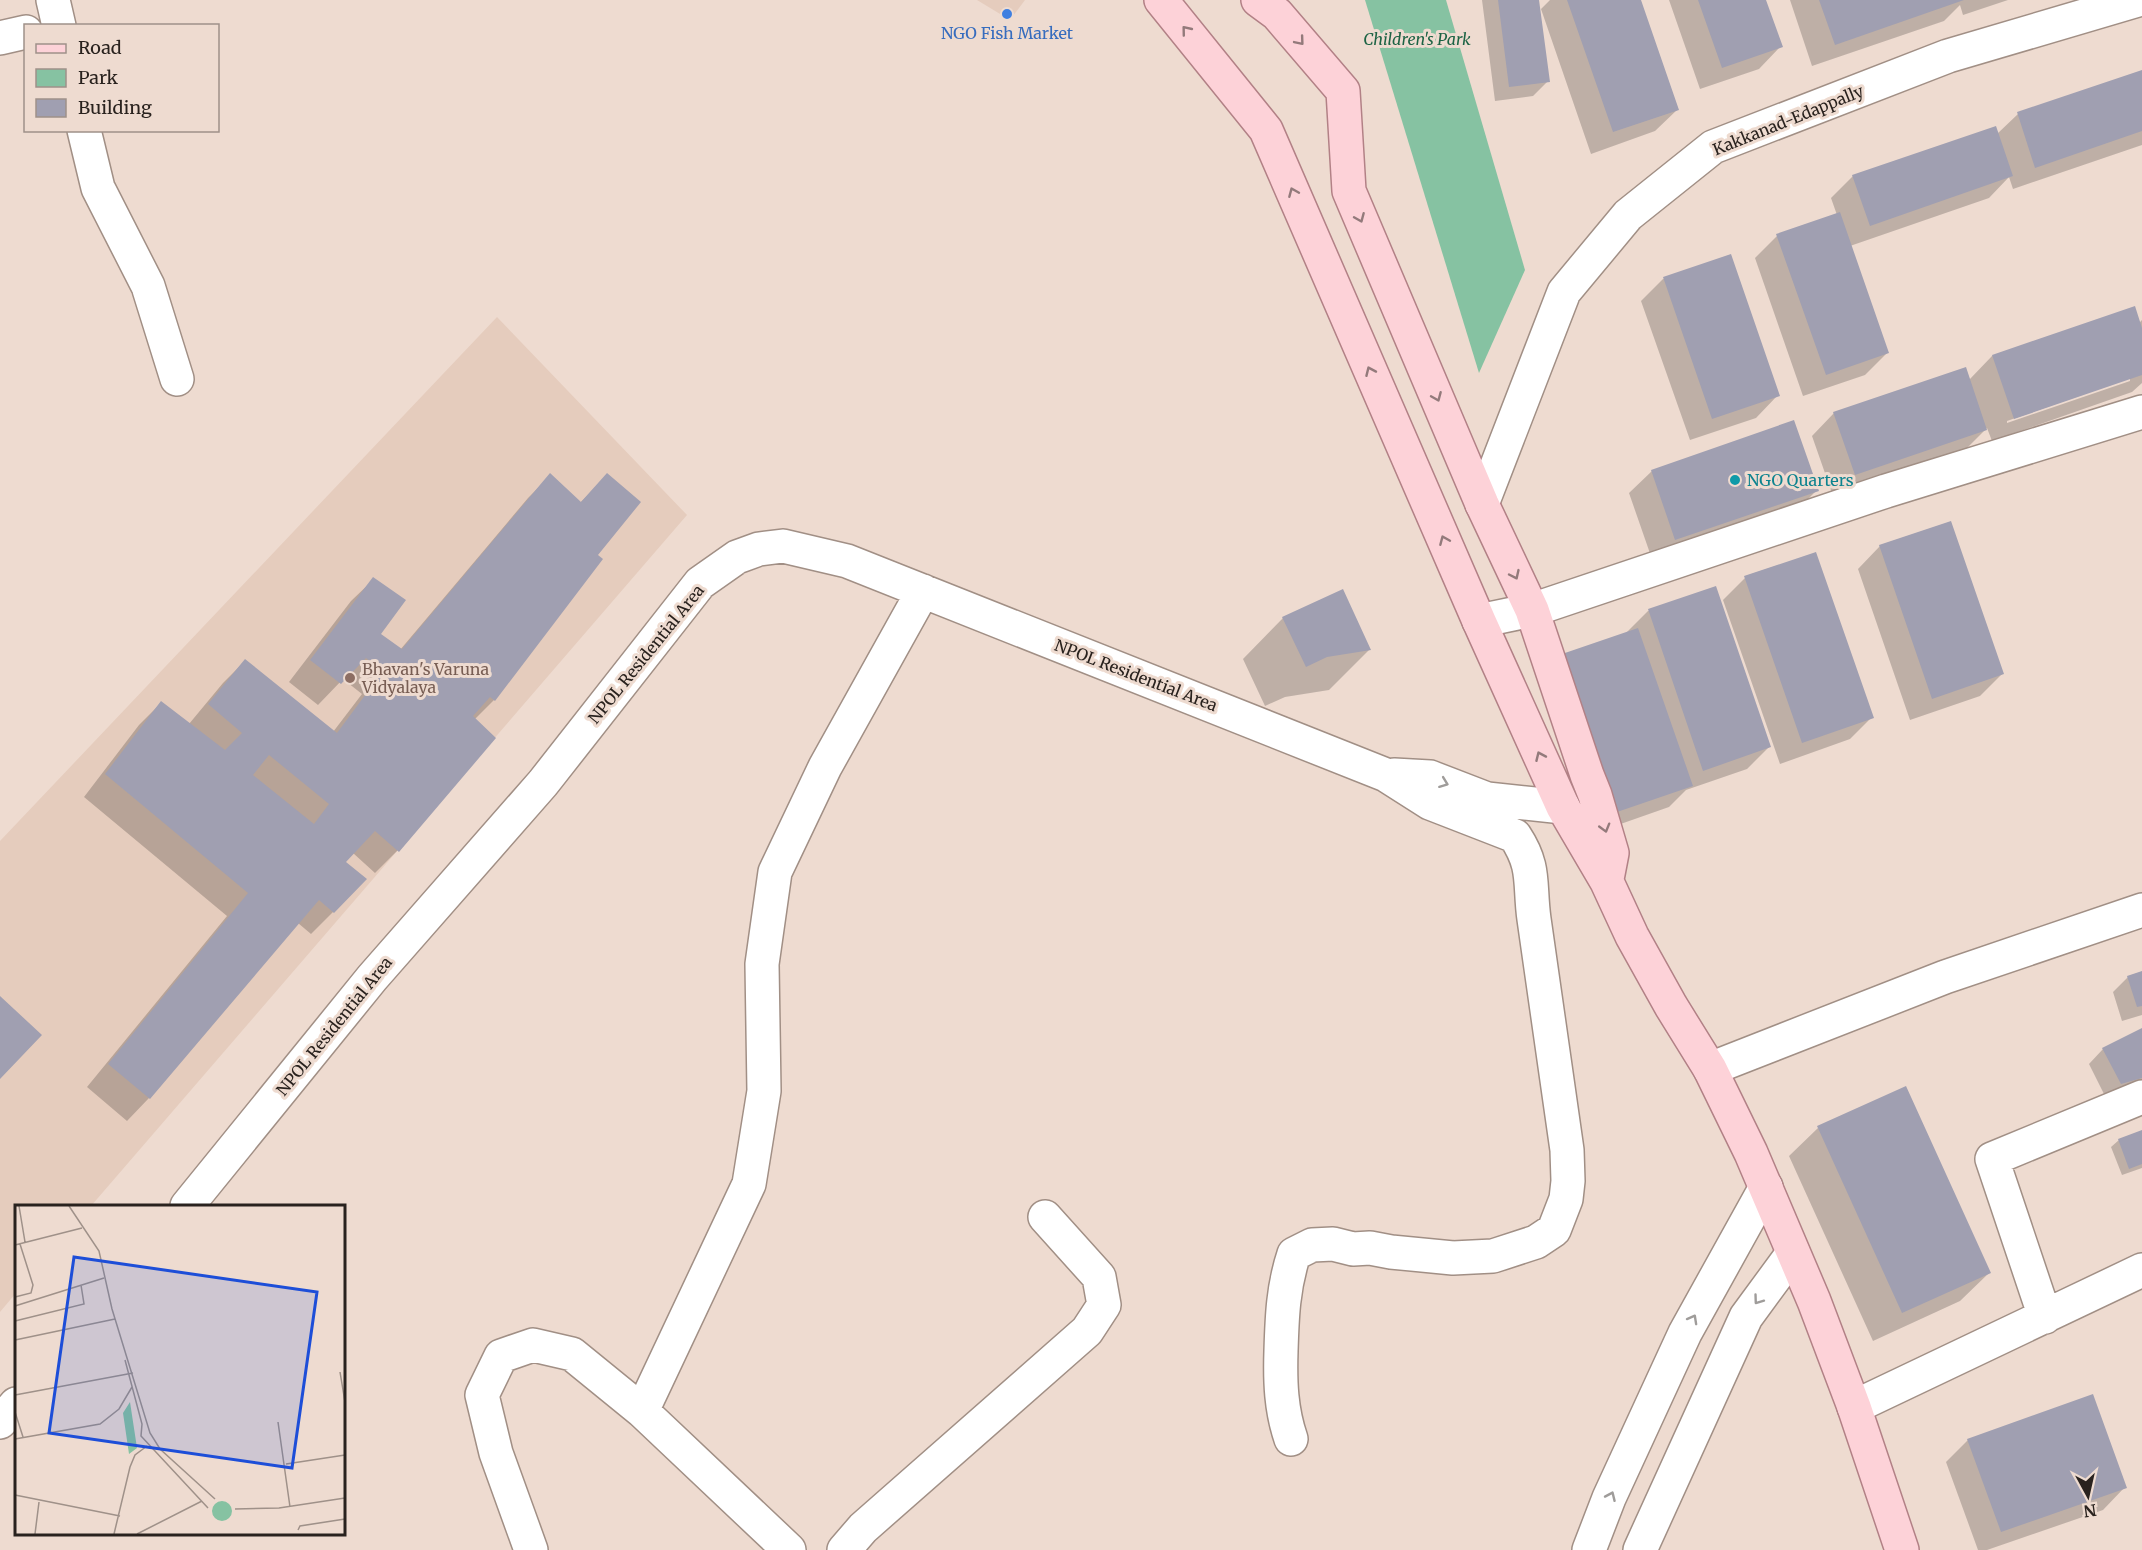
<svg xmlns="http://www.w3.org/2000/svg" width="2142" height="1550" viewBox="0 0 2142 1550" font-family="Merriweather,serif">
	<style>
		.built { fill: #e5ccbd }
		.green { fill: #86c2a2 }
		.shadow { fill: #0003; fill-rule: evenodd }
		.building { fill: #a09fb1; fill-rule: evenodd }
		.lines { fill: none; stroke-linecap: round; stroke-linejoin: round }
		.minor-casing { stroke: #a18f85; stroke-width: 36 }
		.major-casing { stroke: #b28186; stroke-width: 36 }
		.minor { stroke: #fff; stroke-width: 33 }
		.major { stroke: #fdd2d8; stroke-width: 33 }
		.oneway { stroke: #937a7b }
		.oneway2 { stroke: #9f9c9a }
		.shop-dot { fill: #3f7fe0; stroke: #eedbd0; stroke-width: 2 }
		.culture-dot { fill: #0f9aa8; stroke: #eedbd0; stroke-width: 2 }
		.education-dot { fill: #8d6e63; stroke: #eedbd0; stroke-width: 2 }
		.labels { text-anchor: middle; stroke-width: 6; stroke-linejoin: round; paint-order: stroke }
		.shop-label { font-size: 16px; fill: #366cbe; stroke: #eedbd0 }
		.park-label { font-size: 16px; font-style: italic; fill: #1c6344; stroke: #eedbd0 }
		.street-label { font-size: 16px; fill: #29221e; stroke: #eedbd0 }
		.culture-label { font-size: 16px; fill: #0d838f; stroke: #eedbd0; text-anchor: start }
		.education-label { font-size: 16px; fill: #785e54; stroke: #eedbd0; text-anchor: start }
		.inset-road { fill: none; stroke: #9f9189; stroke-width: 1.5 }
		.view { fill: #1d4ed8; fill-opacity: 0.15; stroke: #1d4ed8; stroke-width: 3 }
		.inset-edge { fill: none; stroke: #29221e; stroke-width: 3 }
	</style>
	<rect width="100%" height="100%" fill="#eedbd0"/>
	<path class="built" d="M977,0H1025L1010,20Z
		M497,317L687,515L91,1206H16V1293L0,1312V841Z"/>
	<path class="green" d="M1365,0H1446L1525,270L1479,373Z"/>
	<path class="shadow" d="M1482,0H1538L1548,81L1533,96L1495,101Z
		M1550,0H1640L1678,109L1655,131L1591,154L1541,9Z
		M1669,0H1765L1781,46L1759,69L1700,89Z
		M1790,0H2008L1963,15L1960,5L1944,21L1812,66Z
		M2142,72V145L2013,189L2009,177L1989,198L1850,246L1887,353L1865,375L1803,396L1755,258L1777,236L1837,215L1831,198L1853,176L1997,134L2018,114Z
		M1730,255L1778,395L1756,418L1690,440L1641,301L1663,279Z
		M2134,308L2139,323L2142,320V383L2132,392L1992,441L1987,428L1964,451L1833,496L1812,436L1834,413L1969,380L1992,356ZM2130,378V381L2007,423V421Z
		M1652,471L1817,490L1795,512L1653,562L1629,493Z
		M607,475L596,556L601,560L494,700L475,719L494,738L397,851L375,873L353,853L344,862L333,912L311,934L298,923L149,1098L127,1121L87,1087L227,916L84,797L139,725L161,703L189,724L223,683L245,661L333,732L362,694L343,679L318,705L289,682L351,601L374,579L379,634L400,650L528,498L550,476L580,503Z
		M1880,546L2002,674L1980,696L1910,720L1858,569Z
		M1745,578L1872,717L1850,739L1780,764L1723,600Z
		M1715,588L1770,746L1747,769L1686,790L1669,807L1595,833L1626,633L1648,611Z
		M1283,618L1369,650L1329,690L1285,697L1265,706L1243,659Z
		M2142,973V1015L2122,1021L2113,992L2128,977Z
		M2142,1030V1087L2106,1098L2089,1064L2103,1049Z
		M1818,1128L1989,1273L1960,1301L1873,1341L1789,1156Z
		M2142,1131V1168L2122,1175L2111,1147L2119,1140Z
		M1968,1440L2125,1487L2103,1510L1987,1550H1978L1946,1462Z"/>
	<path class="building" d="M1498,0H1539L1550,82L1509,87Z
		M1567,0H1641L1679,110L1613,132Z
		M1698,0H1766L1783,47L1722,68Z
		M1819,0H1964L1835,45Z
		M2142,70V131L2035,168L2017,112Z
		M1996,126L2013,176L1870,226L1852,175Z
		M1840,212L1889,353L1826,375L1776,234Z
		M1731,254L1780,396L1712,419L1663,277Z
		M2135,306L2142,328V375L2014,419L1992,355Z
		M1966,367L1987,430L1855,475L1833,412Z
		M1794,420L1819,491L1675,540L1651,470Z
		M550,473L581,502L607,473L641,502L598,555L603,559L495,701L490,697L473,716L496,738L399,852L375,831L346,862L367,879L334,913L319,900L150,1099L108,1064L248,893L105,774L161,701L225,750L242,733L208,704L245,659L337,733L383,671L366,658L341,684L310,660L373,577L406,600L381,634L402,649ZM269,755L329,804L314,824L253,775Z
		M1951,521L2004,674L1932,699L1879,545Z
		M1816,552L1874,718L1802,743L1744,576Z
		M1716,586L1771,747L1703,771L1648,609Z
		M1343,589L1371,650L1327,657L1306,667L1282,617Z
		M1638,628L1693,786L1617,812L1562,654Z
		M2142,971V1006L2137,1007L2127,976Z
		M0,996L42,1035L0,1079Z
		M2142,1028V1078L2121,1084L2102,1048Z
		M1906,1086L1991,1273L1902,1313L1817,1126Z
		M2142,1130V1164L2129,1169L2118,1139Z
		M2093,1394L2127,1488L2001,1532L1967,1439Z"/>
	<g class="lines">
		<g class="minor-casing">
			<path id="minor" d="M53,0L59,26
				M0,38L26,32
				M84,130L98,188L148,286L177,379
				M1482,504L1564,292L1628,215L1713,147L1948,56L2138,0
				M1479,621L1532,610L1886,491L2142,412
				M1394,775L1430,777L1487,799L1563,807
				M1710,1069L1945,977L2142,910
				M187,1206L372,978L543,783L700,583L737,557L759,549L783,546L847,561L1386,775L1430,803L1515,836
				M2045,1317L1992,1159L2142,1097
				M1854,1407L2142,1270
				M642,1411L749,1184L764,1091L762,964L775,872L825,767L923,591
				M0,1422L16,1404
				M1291,1439C1281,1410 1280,1382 1281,1351C1282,1317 1283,1287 1294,1254L1312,1245L1333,1244L1353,1249L1370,1248L1391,1252L1453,1258L1493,1256L1536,1242L1554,1230L1566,1199L1568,1181L1567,1150C1556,1073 1545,996 1534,919C1529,883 1536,868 1515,836
				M531,1550L496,1453L482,1395L501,1356L533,1345L572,1354L642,1411L789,1550
				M844,1550L863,1528L1087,1331L1104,1305L1099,1277L1045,1217
				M1589,1550L1609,1498L1685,1333L1766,1187
				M1640,1550L1746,1317L1793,1253"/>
		</g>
		<g class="major-casing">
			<path id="major" d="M1161,0L1266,130L1479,621L1563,807L1607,882L1632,936L1671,1006L1710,1069L1751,1153L1814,1301L1854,1407L1902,1550
				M1258,0L1277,14L1343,91L1349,191L1482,504L1532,610L1587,775L1595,795L1612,853L1607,879"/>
		</g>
		<use href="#minor" class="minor"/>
		<use href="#major" class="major"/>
	</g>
	<defs><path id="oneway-chevron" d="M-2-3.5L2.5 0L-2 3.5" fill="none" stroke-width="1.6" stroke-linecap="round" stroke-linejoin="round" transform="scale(1.5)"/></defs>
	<g class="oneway">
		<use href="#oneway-chevron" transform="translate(1186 30) rotate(-129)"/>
		<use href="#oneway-chevron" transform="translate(1300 41) rotate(50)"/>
		<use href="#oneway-chevron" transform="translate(1293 192) rotate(-113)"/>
		<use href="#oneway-chevron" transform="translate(1360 218) rotate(67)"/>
		<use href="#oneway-chevron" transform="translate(1370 371) rotate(-114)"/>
		<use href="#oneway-chevron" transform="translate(1437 397) rotate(67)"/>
		<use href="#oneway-chevron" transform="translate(1444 540) rotate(-113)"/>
		<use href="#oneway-chevron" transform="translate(1515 575) rotate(65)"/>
		<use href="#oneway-chevron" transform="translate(1540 756) rotate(-114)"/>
		<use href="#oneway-chevron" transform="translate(1605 828) rotate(74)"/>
	</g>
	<g class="oneway2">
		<use href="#oneway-chevron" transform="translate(1444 783) rotate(21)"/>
		<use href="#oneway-chevron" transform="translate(1758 1300) rotate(126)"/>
		<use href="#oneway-chevron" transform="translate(1693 1319) rotate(-61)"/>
		<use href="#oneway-chevron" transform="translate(1611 1496) rotate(-66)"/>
	</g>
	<circle class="shop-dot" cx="1007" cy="14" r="6"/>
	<circle class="culture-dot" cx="1735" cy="480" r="6"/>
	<circle class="education-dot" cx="350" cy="678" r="6"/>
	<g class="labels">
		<g class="shop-label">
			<text x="1007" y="39">NGO Fish Market</text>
		</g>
		<g class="park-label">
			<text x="1417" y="45">Children's Park</text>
		</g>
		<g class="street-label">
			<text transform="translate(1788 120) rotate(-22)" y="6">Kakkanad-Edappally</text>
			<text transform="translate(646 654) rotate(-51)" y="6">NPOL Residential Area</text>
			<text transform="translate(1136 675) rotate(21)" y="6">NPOL Residential Area</text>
			<text transform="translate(334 1026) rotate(-51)" y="6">NPOL Residential Area</text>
		</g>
		<g class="culture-label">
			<text x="1747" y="486">NGO Quarters</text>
		</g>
		<g class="education-label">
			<text x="362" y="675">Bhavan's Varuna<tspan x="362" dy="18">Vidyalaya</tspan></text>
		</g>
	</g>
	<g transform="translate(15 1205)">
		<rect width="330" height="330" fill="#eedbd0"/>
		<path d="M115,197L122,243L114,249L108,208ZM197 306a10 10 0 1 1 20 0a10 10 0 1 1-20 0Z" fill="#86c2a2"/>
		<path class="inset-road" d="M4,1L10,37M54,1L84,46L97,104L135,228L145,244L200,294M0,40L67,23M0,92L16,88L18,80L5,39M0,101L89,73M0,116L69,99L66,80M0,135L100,114M110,155L127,219L126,231L193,303M325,167L330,197M0,190L118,168M0,207L8,232M263,217L275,302M0,234L85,219L104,204L117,182M271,259L330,250M0,290L105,311M220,304L264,303L330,293M283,325L285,321L330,314M20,329L24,297M99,329L115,262L120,250L132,241M122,329L187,296"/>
		<path class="view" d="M59,52L302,87L277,263L34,228Z"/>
		<rect width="330" height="330" class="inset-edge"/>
	</g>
	<rect x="24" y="24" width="195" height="108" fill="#eedbd0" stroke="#9f9189" stroke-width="1.5"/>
	<rect x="36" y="44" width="30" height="9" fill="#fdd2d8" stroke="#9f9189" stroke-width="1.5"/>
	<text x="78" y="54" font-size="18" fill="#29221e">Road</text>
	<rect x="36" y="69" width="30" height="18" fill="#86c2a2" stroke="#9f9189" stroke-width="1.5"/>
	<text x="78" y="84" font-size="18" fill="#29221e">Park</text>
	<rect x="36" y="99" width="30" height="18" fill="#a09fb1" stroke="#9f9189" stroke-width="1.5"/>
	<text x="78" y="114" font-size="18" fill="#29221e">Building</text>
	<g transform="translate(2088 1496) rotate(172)" stroke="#eedbd0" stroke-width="4.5" paint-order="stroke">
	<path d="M0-4.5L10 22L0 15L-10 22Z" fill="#29221e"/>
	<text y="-9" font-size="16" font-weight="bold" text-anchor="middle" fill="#29221e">N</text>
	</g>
</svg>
